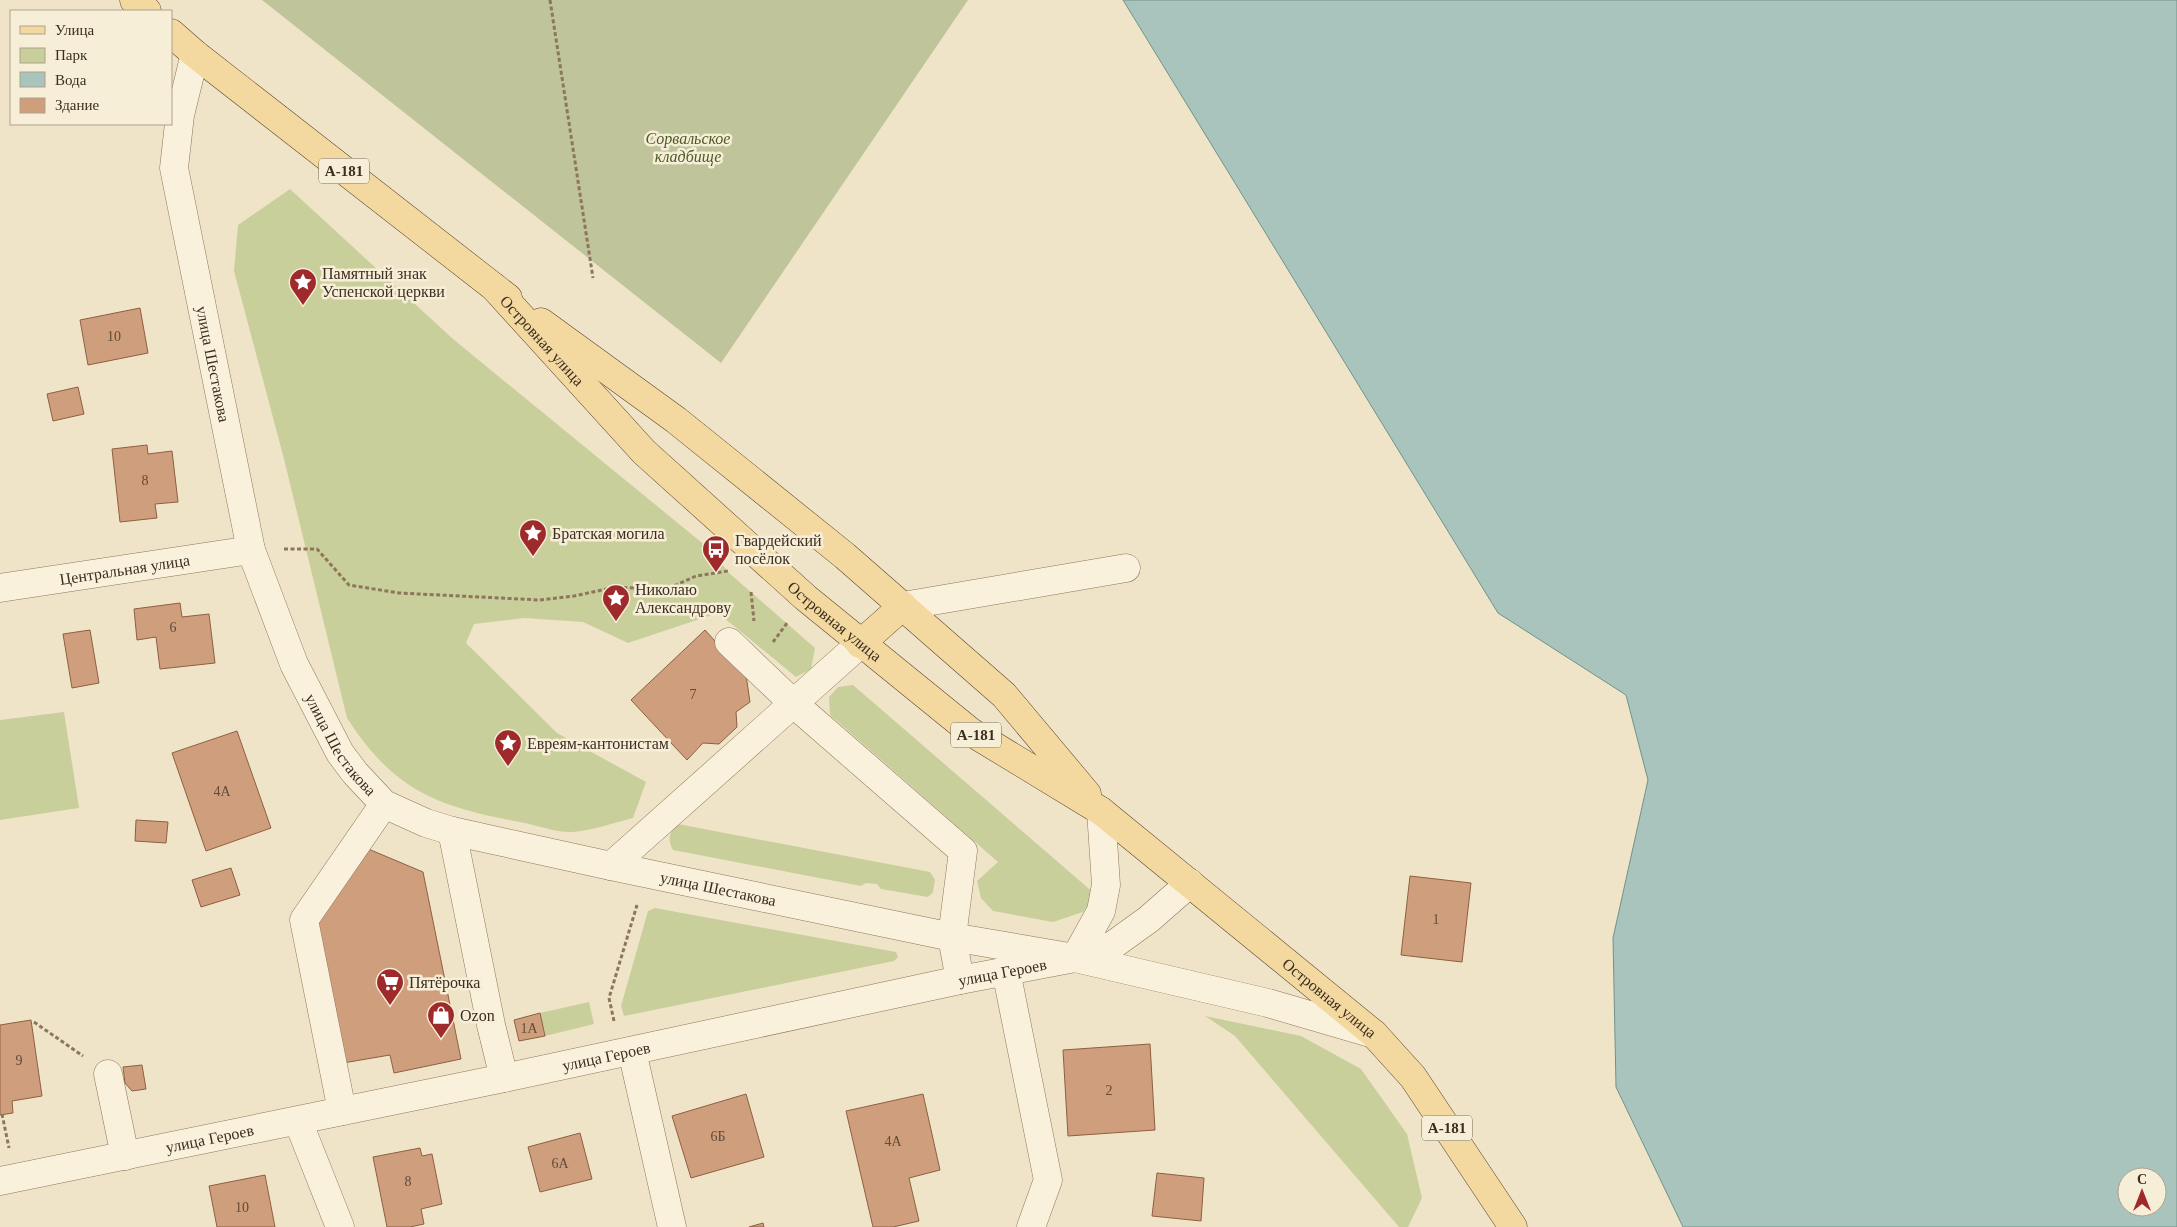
<svg xmlns="http://www.w3.org/2000/svg" width="2177" height="1227" viewBox="0 0 2177 1227" font-family="'Times New Roman',serif">
	<style>
		.green { fill: #c9cf9b }
		.cemetery { fill: #bfc49a }
		.water { fill: #a9c4bc; stroke: #6f938a; fill-rule: evenodd }
		.building { fill: #cf9f7d; stroke: #8d5f41 }
		.lines { fill: none; stroke-linecap: round; stroke-linejoin: round }
		.minor-casing { stroke: #8d765c; stroke-width: 29 }
		.major-casing { stroke: #5b4430; stroke-width: 29 }
		.path { stroke: #8d765c; stroke-width: 3; stroke-dasharray: 4 2.5; stroke-linecap: butt }
		.minor { stroke: #faf1dc; stroke-width: 28 }
		.major { stroke: #f3d9a0; stroke-width: 28 }
		.labels { text-anchor: middle; stroke-width: 5; stroke-linejoin: round; paint-order: stroke }
		.number-label { font-size: 14px; fill: #624a37 }
		.shield { fill: #f7eed8; stroke: #756857; stroke-width: 1 }
		.shield-label { font-size: 15px; font-weight: bold; fill: #3d2e20 }
		.park-label { font-size: 16px; font-style: italic; fill: #4d5a26; stroke: #f7eed8 }
		.poi-label { font-size: 16px; fill: #3d2e20; stroke: #f7eed8; text-anchor: start }
		.street-label { font-size: 16px; fill: #3d2e20; stroke: #f7eed8 }
	</style>
	<rect width="100%" height="100%" fill="#f0e4c8"/>
	<path class="green" d="M290,189L453,339L712,551L729,573L815,648L811,669L796,677L718,613L628,643L583,622L524,618L474,624L466,643L557,733L646,782L633,818C614,823 593,830 573,832C557,833 536,825 520,822C438,807 394,791 347,718L284,459L234,271L238,225Z
		M853,685L1095,894L1083,912L1053,922L993,911L981,898L977,881L998,862L830,715L829,697L838,687Z
		M64,712L79,808L0,820V720Z
		M678,824L930,872L935,880L933,892L928,897L881,889L877,884L866,883L861,886L673,850C667,839 669,832 678,824Z
		M655,908L896,952L898,957L894,961L624,1016L621,1006L648,911Z
		M589,1002L594,1024L545,1036L540,1013Z
		M1205,1016L1301,1036L1361,1069L1407,1134L1422,1198L1408,1227H1399L1235,1036Z"/>
	<path class="cemetery" d="M262,0H968L721,363Z"/>
	<path class="water" d="M1123,0H2177V1227H1683L1616,1087L1613,938L1648,780L1626,695L1498,613ZM2127,1177H2157V1207H2127Z"/>
	<path class="building" d="M140,308L148,353L88,365L80,320Z
		M78,387L84,414L53,421L47,394Z
		M147,445L148,454L172,451L178,502L155,504L157,518L120,522L112,449Z
		M180,603L182,617L209,614L215,663L160,669L156,637L137,640L134,609Z
		M90,630L99,683L72,688L63,634Z
		M705,630L746,675L750,702L736,712L737,727L719,744L703,743L687,760L631,700Z
		M237,731L271,828L206,851L172,753Z
		M136,820L168,822L166,843L135,841Z
		M366,848L423,872L461,1059L394,1073L390,1055L343,1063L314,923Z
		M231,868L240,895L201,907L192,880Z
		M1410,876L1471,883L1462,962L1401,955Z
		M540,1013L545,1036L519,1041L514,1020Z
		M31,1020L42,1096L12,1101L13,1113L0,1115V1025Z
		M1150,1044L1155,1130L1068,1136L1063,1050Z
		M142,1065L146,1089L132,1091L125,1083L123,1067Z
		M746,1094L764,1157L691,1178L672,1116Z
		M923,1094L940,1170L909,1178L919,1221L893,1227H873L846,1111Z
		M580,1133L592,1179L540,1192L528,1147Z
		M420,1148L422,1156L432,1154L442,1204L421,1209L424,1224L410,1227H387L373,1157Z
		M1157,1173L1204,1178L1201,1221L1152,1216Z
		M265,1175L275,1227H217L209,1186Z
		M763,1223L764,1227H749Z"/>
	<g class="lines">
		<g class="minor-casing">
			<g id="minor">
				<path id="s1" d="M195,54L180,115L174,168L251,550L294,664L340,753L355,773L384,804L426,823L452,831L611,866L952,937L1075,958"/>
				<path id="s2" d="M0,588L251,550"/>
				<path d="M903,606L1126,568"/>
				<path d="M729,642L794,704L963,851L952,937L960,980"/>
				<path d="M1101,811L1106,885L1101,911L1075,958L1268,1003L1374,1034"/>
				<path d="M452,831L491,1025L504,1078"/>
				<path d="M611,866L860,644"/>
				<path d="M1006,971L1048,1180L1031,1227"/>
				<path d="M632,1051L672,1227"/>
				<path d="M108,1074L125,1156"/>
				<path d="M342,1111L304,920L384,804"/>
				<path d="M298,1121L340,1227"/>
				<path id="s3" d="M0,1181L504,1078L960,980L1075,958L1113,945L1149,919L1190,883"/>
			</g>
		</g>
		<g class="major-casing">
			<g id="major">
				<path d="M134,0L147,11"/>
				<path d="M171,33L195,54L508,298"/>
				<path id="s4" d="M494,287L644,452L806,598L971,732L1101,811L1374,1034L1413,1077L1513,1227"/>
				<path d="M541,322L676,420L845,556L1004,695L1087,794"/>
				<path d="M860,644L903,606"/>
			</g>
		</g>
		<path class="path" d="M550,0L593,278
			M284,549H317L349,585L399,593L540,600L574,596L616,587L665,590L696,576L728,571
			M751,592L754,621
			M773,642L787,623
			M614,1021L609,998L637,905
			M34,1022L83,1056
			M2,1114L9,1148"/>
		<use href="#minor" class="minor"/>
		<use href="#major" class="major"/>
	</g>
	<defs>
		<g id="sight-pin" transform="scale(1.4375)"><path d="M0 17L-7.5 6A9.5 9.5 0 1 1 7.5 6Z" fill="#9e2a2b" stroke="#f7eed8"/><path d="M0-6L1.8-2.2L6-1.7L2.9 1.2L3.7 5.4L0 3.3L-3.7 5.4L-2.9 1.2L-6-1.7L-1.8-2.2Z" fill="#fff"/></g>
		<g id="bus-pin" transform="scale(1.4375)"><path d="M0 17L-7.5 6A9.5 9.5 0 1 1 7.5 6Z" fill="#9e2a2b" stroke="#f7eed8"/><path d="M-5-6H5V4H4V6H2V4H-2V6H-4V4H-5ZM-3.5-4V0h7V-4ZM-3.5 1.2v1.5H-2V1.2ZM2 1.2v1.5H3.5V1.2Z" fill="#fff"/></g>
		<g id="supermarket-pin" transform="scale(1.4375)"><path d="M0 17L-7.5 6A9.5 9.5 0 1 1 7.5 6Z" fill="#9e2a2b" stroke="#f7eed8"/><path d="M-6-5.5h2.5l.6 2H6L4.5 2H-2.5L-4.4-4H-6ZM-1.5 3.2a1.3 1.3 0 1 0 .1 0ZM3 3.2a1.3 1.3 0 1 0 .1 0Z" fill="#fff"/></g>
		<g id="shop-pin" transform="scale(1.4375)"><path d="M0 17L-7.5 6A9.5 9.5 0 1 1 7.5 6Z" fill="#9e2a2b" stroke="#f7eed8"/><path d="M-5-2.5h2.3a2.7 3.5 0 0 1 5.4 0H5L5.5 6h-11ZM-1.5-2.5h3a1.5 2.3 0 0 0-3 0Z" fill="#fff"/></g>
	</defs>
	<g fill-rule="evenodd">
		<use href="#sight-pin" x="303" y="282"/>
		<use href="#sight-pin" x="533" y="533"/>
		<use href="#bus-pin" x="716" y="549"/>
		<use href="#sight-pin" x="616" y="598"/>
		<use href="#sight-pin" x="508" y="743"/>
		<use href="#supermarket-pin" x="390" y="982"/>
		<use href="#shop-pin" x="441" y="1015"/>
	</g>
	<g class="labels">
		<g class="number-label">
			<text x="114" y="341">10</text>
			<text x="145" y="485">8</text>
			<text x="173" y="632">6</text>
			<text x="693" y="699">7</text>
			<text x="222" y="796">4А</text>
			<text x="1436" y="924">1</text>
			<text x="529" y="1033">1А</text>
			<text x="19" y="1065">9</text>
			<text x="1109" y="1095">2</text>
			<text x="718" y="1141">6Б</text>
			<text x="893" y="1146">4А</text>
			<text x="560" y="1168">6А</text>
			<text x="408" y="1186">8</text>
			<text x="242" y="1212">10</text>
		</g>
		<g class="shield">
			<rect x="319" y="158.5" width="50" height="25" rx="4"/>
			<rect x="951" y="722.5" width="50" height="25" rx="4"/>
			<rect x="1422" y="1115.5" width="50" height="25" rx="4"/>
		</g>
		<g class="shield-label">
			<text x="344" y="176">А-181</text>
			<text x="976" y="740">А-181</text>
			<text x="1447" y="1133">А-181</text>
		</g>
		<g class="park-label">
			<text x="688" y="144">Сорвальское<tspan x="688" dy="18">кладбище</tspan></text>
		</g>
		<g class="poi-label">
			<text x="322" y="279">Памятный знак<tspan x="322" dy="18">Успенской церкви</tspan></text>
			<text x="552" y="539">Братская могила</text>
			<text x="735" y="546">Гвардейский<tspan x="735" dy="18">посёлок</tspan></text>
			<text x="635" y="595">Николаю<tspan x="635" dy="18">Александрову</tspan></text>
			<text x="527" y="749">Евреям-кантонистам</text>
			<text x="409" y="988">Пятёрочка</text>
			<text x="460" y="1021">Ozon</text>
		</g>
		<g class="street-label">
			<text dy="6" stroke="none"><textPath href="#s4" startOffset="72">Островная улица</textPath></text>
			<text dy="6" stroke="none"><textPath href="#s1" startOffset="316">улица Шестакова</textPath></text>
			<text dy="6" stroke="none"><textPath href="#s2" startOffset="126">Центральная улица</textPath></text>
			<text dy="6" stroke="none"><textPath href="#s4" startOffset="478">Островная улица</textPath></text>
			<text dy="6" stroke="none"><textPath href="#s1" startOffset="721">улица Шестакова</textPath></text>
			<text dy="6" stroke="none"><textPath href="#s1" startOffset="1141">улица Шестакова</textPath></text>
			<text dy="6" stroke="none"><textPath href="#s3" startOffset="1024">улица Героев</textPath></text>
			<text dy="6" stroke="none"><textPath href="#s4" startOffset="1101">Островная улица</textPath></text>
			<text dy="6" stroke="none"><textPath href="#s3" startOffset="619">улица Героев</textPath></text>
			<text dy="6" stroke="none"><textPath href="#s3" startOffset="214">улица Героев</textPath></text>
		</g>
	</g>
	<rect x="10" y="10" width="162" height="115" fill="#f7eed8" stroke="#ada18e"/>
	<rect x="20" y="26" width="25" height="8" fill="#f3d9a0" stroke="#ada18e"/>
	<text x="55" y="35" font-size="15" fill="#3d2e20">Улица</text>
	<rect x="20" y="48" width="25" height="15" fill="#c9cf9b" stroke="#ada18e"/>
	<text x="55" y="60" font-size="15" fill="#3d2e20">Парк</text>
	<rect x="20" y="72" width="25" height="15" fill="#a9c4bc" stroke="#ada18e"/>
	<text x="55" y="85" font-size="15" fill="#3d2e20">Вода</text>
	<rect x="20" y="98" width="25" height="15" fill="#cf9f7d" stroke="#ada18e"/>
	<text x="55" y="110" font-size="15" fill="#3d2e20">Здание</text>
	<g transform="translate(2142 1192)"><circle r="24" fill="#f7eed8" stroke="#ada18e"/>
	<path d="M0-4L9 19L0 12L-9 19Z" fill="#9e2a2b"/>
	<text y="-8" font-size="14" font-weight="bold" text-anchor="middle" fill="#3d2e20">С</text>
	</g>
</svg>
